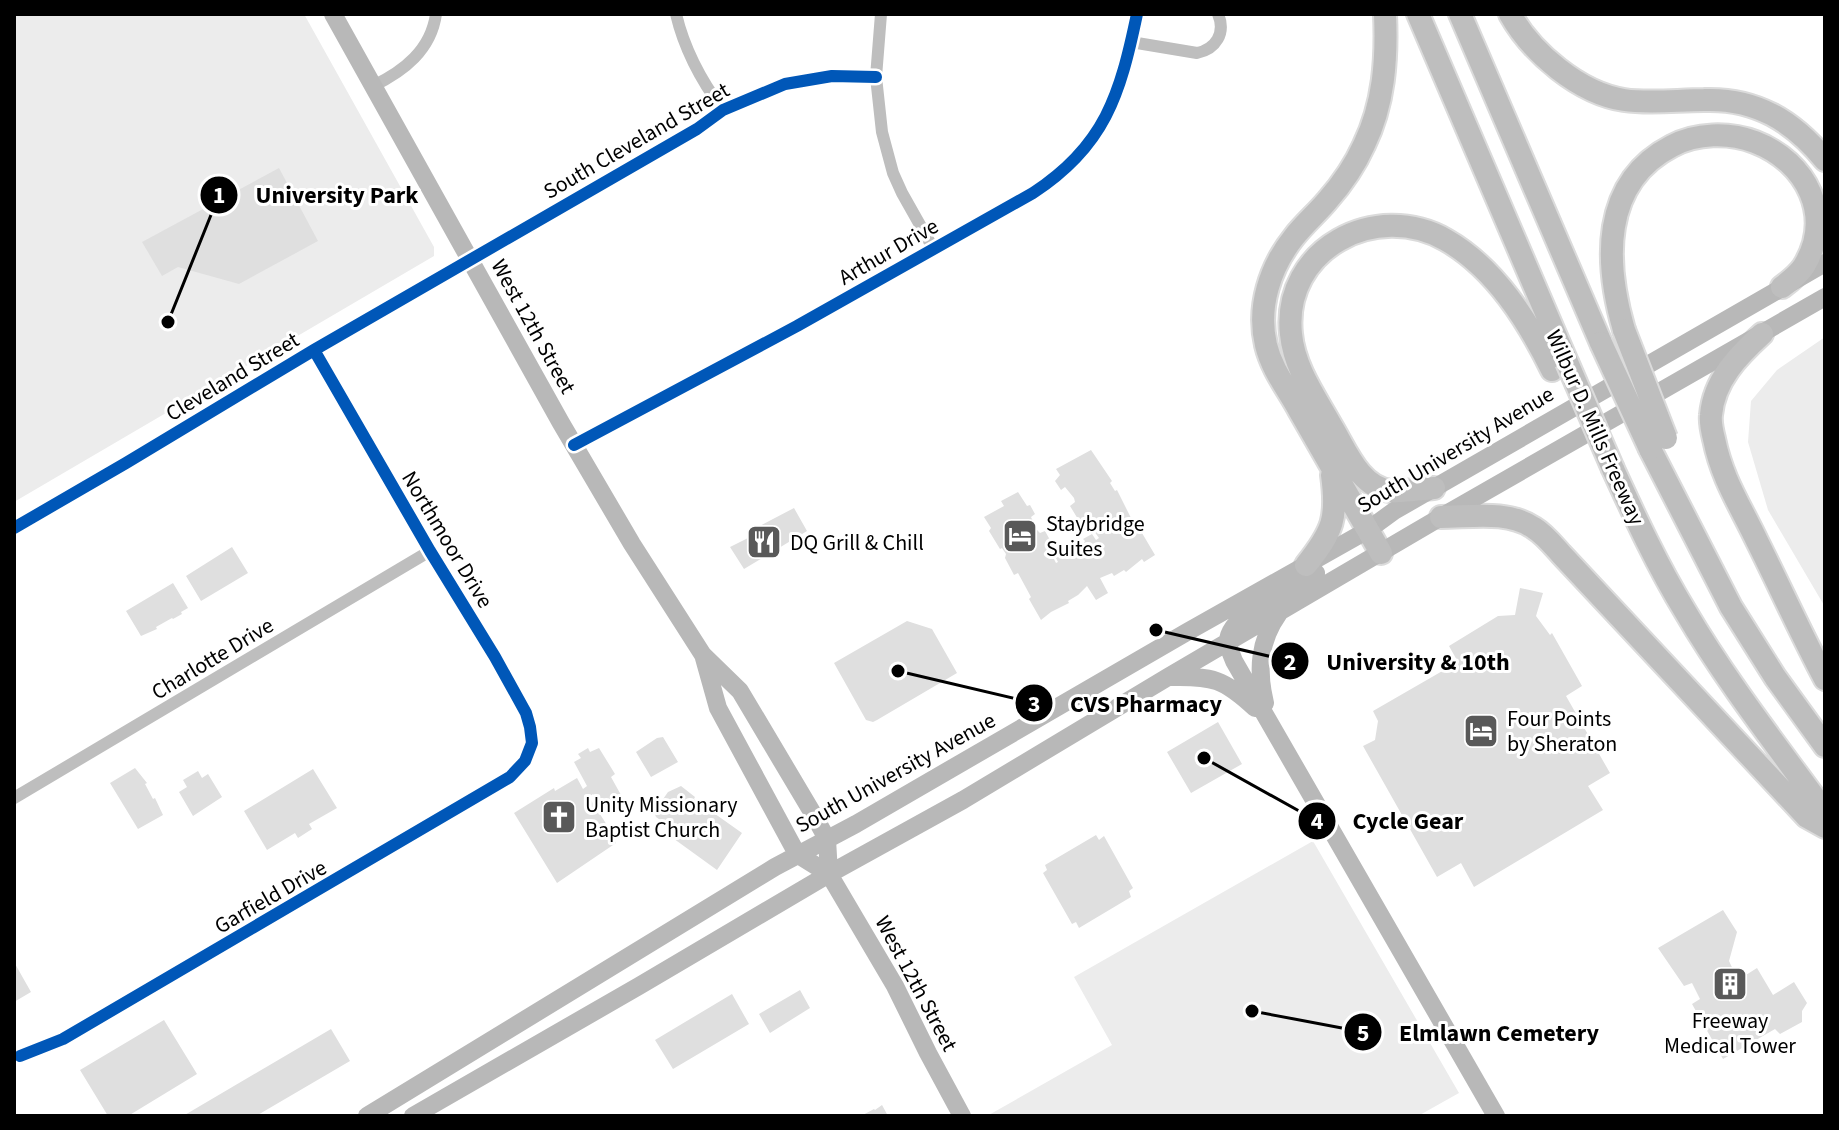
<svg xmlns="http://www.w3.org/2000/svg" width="1839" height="1130" viewBox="0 0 1839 1130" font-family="'Source Sans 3',sans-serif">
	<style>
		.green { fill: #ececec }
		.building { fill: #dfdfdf }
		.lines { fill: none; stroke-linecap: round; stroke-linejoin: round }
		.highway-casing { stroke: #dbdbdb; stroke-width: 26 }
		.street { stroke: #bebebe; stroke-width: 12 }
		.secondary { stroke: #b8b8b8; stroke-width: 18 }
		.highway { stroke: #bebebe; stroke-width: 22 }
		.highway-bridge-casing { stroke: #dbdbdb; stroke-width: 26; stroke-linecap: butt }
		.highway-bridge { stroke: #bebebe; stroke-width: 22 }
		.cycleway-casing { stroke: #fff; stroke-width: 17 }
		.cycleway { stroke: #0057b8; stroke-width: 12 }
		.labels { text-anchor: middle; stroke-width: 6; stroke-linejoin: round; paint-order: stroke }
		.street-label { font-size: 22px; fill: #000; stroke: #fff }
		.poi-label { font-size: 22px; fill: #000; stroke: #fff; text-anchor: start }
		.leader { fill: none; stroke: #000; stroke-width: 3 }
		.callout-dot { fill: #000; stroke: #fff; stroke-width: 3 }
		.mark-label { font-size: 24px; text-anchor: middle; font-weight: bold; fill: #fff }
		.callout-label { font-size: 24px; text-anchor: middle; font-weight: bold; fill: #000; stroke: #fff; stroke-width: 6; stroke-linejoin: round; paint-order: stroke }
	</style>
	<rect width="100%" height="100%" fill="#fff"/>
	<path class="green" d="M14,14H304L434,247V256L14,502Z
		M1825,337V607L1768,510L1748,442L1751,401L1777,370Z
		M1313,841L1459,1093L1418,1116H987L1112,1045L1074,977Z"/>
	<path class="building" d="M279,168L318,241L239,284L178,267L162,276L142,242Z
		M1091,450L1112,481L1110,483L1115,491L1117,490L1139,534L1142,533L1155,555L1144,562L1142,559L1126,572L1124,570L1114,576L1112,573L1100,578L1108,593L1096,600L1087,586L1078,595L1068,601L1069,603L1051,612L1041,620L1029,599L1031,597L1018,573L1014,575L1005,558L1006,554L1002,548L1000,549L989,531L991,528L984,517L1004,506L1001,501L1018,492L1027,506L1030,505L1035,514L1031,517L1037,530L1040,533L1045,531L1055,549L1050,551L1056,563L1058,562L1055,556L1064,550L1065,552L1080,542L1082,546L1085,541L1083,539L1092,534L1096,540L1099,538L1086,520L1081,524L1070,506L1075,502L1074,498L1065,487L1061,490L1055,481L1060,475L1056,469Z
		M794,508L807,531L744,569L730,547L750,537L748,532Z
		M232,547L248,573L201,601L186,576Z
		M173,583L188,608L181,612L182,614L173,619L172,618L156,627L157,629L141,636L126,611Z
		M1520,588L1543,593L1536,616L1550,635L1552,633L1582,686L1566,696L1610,773L1588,786L1603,810L1474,887L1461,863L1437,877L1363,746L1375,740L1378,721L1373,711L1458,662L1449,646L1498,616L1515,615Z
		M907,621L932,629L957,673L877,720L873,722L866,720L834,663Z
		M1218,722L1242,764L1191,793L1167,752Z
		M663,737L678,762L651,777L636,752L657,738Z
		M588,748L590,752L599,748L615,774L611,777L621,795L601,807L593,794L589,797L605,822L616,843L557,883L514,813L554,788L555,791L577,778L583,789L587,786L574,762L581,758L578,754Z
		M135,768L147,783L145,784L153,799L155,798L163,815L138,829L110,783Z
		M313,769L337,808L309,824L312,829L298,838L295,833L267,850L244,811Z
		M198,771L202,778L208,774L222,797L193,816L179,792L187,787L183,780Z
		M681,786L695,797L694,799L742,833L717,870L670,836L672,832L666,828V824L656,817L654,812L668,792Z
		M1096,835L1099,840L1104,836L1133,888L1129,891L1131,897L1079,928L1076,922L1072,924L1043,873L1047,870L1045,865Z
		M1723,910L1737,932L1729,961L1738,980L1757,968L1773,995L1794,982L1807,1003L1802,1011V1022L1780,1034L1775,1029L1723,1059L1692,1004L1700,999L1692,983L1684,986L1658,948Z
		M14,962L31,992L14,1002Z
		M800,990L810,1008L770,1033L759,1014Z
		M732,994L749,1024L673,1069L655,1040Z
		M164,1020L197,1074L128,1116H108L80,1070Z
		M331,1029L350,1061L256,1116H183Z
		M882,1105L888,1116H861L874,1109L875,1110Z"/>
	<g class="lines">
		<g class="highway-casing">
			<path id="highway" d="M1418,14L1567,362
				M1460,14L1601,343
				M1510,14C1532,53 1579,93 1624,100C1650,104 1678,100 1704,100C1756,98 1793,121 1825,160
				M1624,330C1605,264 1600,183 1672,146C1696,133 1729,132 1755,142C1807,162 1834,216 1804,266C1799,274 1790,281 1782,287
				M1762,334C1738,356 1714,380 1711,415C1710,423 1712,431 1714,439C1722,479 1740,505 1757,541C1780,587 1801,634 1825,679
				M1650,449L1731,607L1775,677L1825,746
				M1613,469C1635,517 1657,565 1685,611C1726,681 1777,746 1825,812
				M1434,488C1420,489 1405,492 1391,491C1360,488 1346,450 1332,427C1316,398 1294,368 1291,334C1282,249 1376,200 1446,240C1495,268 1528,321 1552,370
				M1441,517C1471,517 1508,510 1534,528C1544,534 1553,545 1561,554L1807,817L1825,827
				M1381,553C1353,505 1326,457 1299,410C1287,388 1272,370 1266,345C1257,307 1270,267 1294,237C1304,224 1317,213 1327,201C1342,184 1355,165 1364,145C1384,104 1387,59 1385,14
				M1306,565C1333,531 1338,518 1332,475"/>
		</g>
		<path class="street" d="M676,14C684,48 702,82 723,110
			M881,14L876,77L882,132L893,173L902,193L933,248
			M1131,42L1197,53C1216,49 1226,33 1218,14
			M373,86C404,71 431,50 436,14
			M574,445L797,326L1033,193C1105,146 1120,95 1137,14
			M14,528L126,463L314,350L697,129L723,110L785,84L832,76L876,77
			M14,798L430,551
			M20,1056L63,1039L510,777L525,761L532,743L530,727L526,713L495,657L430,551L314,350"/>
		<path class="secondary" d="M333,14L561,423L632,544L703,655L740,691L812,812L827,839L829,874L895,986L928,1053L962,1116
			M1316,573C1295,585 1227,614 1228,642C1228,648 1232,655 1234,661L1496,1116
			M704,658L718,708L797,854L829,874
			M1171,677C1213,676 1224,679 1255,708
			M1265,703C1257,670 1259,641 1279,613
			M367,1116L775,867L856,824L1187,632L1368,530L1394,511L1434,488L1825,263
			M413,1116L639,986L829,874L963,800L1168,677L1441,517L1825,297"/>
		<use href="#highway" class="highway"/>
		<g class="highway-bridge-casing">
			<path id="highway-bridge" d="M1624,330L1666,438
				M1601,343L1650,449
				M1567,362L1613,469"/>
		</g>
		<use href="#highway-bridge" class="highway-bridge"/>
		<g class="cycleway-casing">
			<path id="cycleway" d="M574,445L797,326L1033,193C1105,146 1120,95 1137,14
				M14,528L126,463L314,350L697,129L723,110L785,84L832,76L876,77
				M20,1056L63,1039L510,777L525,761L532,743L530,727L526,713L495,657L430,551L314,350"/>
		</g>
		<use href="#cycleway" class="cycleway"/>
	</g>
	<defs>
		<g id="hotel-square" transform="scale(1.8)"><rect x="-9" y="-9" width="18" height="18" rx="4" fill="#595959" stroke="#fff"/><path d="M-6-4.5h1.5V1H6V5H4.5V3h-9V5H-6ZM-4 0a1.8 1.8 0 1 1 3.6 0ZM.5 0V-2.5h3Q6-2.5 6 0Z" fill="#fff"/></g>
		<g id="restaurant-square" transform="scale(1.8)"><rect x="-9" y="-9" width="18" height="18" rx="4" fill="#595959" stroke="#fff"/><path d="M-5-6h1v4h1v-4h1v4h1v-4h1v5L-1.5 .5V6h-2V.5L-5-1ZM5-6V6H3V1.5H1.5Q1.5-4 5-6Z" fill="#fff"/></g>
		<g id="church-square" transform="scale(1.8)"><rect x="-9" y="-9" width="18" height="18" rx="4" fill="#595959" stroke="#fff"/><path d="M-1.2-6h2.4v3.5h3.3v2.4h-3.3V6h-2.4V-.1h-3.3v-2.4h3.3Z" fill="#fff"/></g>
		<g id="building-square" transform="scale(1.8)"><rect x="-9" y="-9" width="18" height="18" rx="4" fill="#595959" stroke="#fff"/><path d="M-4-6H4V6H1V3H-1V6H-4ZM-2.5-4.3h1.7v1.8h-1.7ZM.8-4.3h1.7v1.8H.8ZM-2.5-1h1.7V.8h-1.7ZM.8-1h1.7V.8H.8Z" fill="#fff"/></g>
	</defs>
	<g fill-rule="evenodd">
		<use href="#hotel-square" x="1020" y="536"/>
		<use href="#restaurant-square" x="764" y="542"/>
		<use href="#hotel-square" x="1481" y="731"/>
		<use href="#church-square" x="559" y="817"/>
		<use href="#building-square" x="1730" y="984"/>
	</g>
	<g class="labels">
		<g class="street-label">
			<text transform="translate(636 140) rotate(-30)" y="8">South Cleveland Street</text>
			<text transform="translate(888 251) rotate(-30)" y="8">Arthur Drive</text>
			<text transform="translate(534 326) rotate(61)" y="8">West 12th Street</text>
			<text transform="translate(232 376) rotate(-31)" y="8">Cleveland Street</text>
			<text transform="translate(1596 427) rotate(66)" y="8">Wilbur D. Mills Freeway</text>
			<text transform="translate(1455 449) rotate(-31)" y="8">South University Avenue</text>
			<text transform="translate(448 539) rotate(59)" y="8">Northmoor Drive</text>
			<text transform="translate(212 658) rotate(-31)" y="8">Charlotte Drive</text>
			<text transform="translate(895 772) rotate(-29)" y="8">South University Avenue</text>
			<text transform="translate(270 896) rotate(-30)" y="8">Garfield Drive</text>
			<text transform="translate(917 983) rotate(62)" y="8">West 12th Street</text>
		</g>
		<g class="poi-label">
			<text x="1046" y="531">Staybridge<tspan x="1046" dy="25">Suites</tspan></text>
			<text x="790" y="550">DQ Grill &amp; Chill</text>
			<text x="1507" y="726">Four Points<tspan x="1507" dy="25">by Sheraton</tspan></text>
			<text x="585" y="812">Unity Missionary<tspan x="585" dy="25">Baptist Church</tspan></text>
			<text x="1730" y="1028" text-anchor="middle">Freeway<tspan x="1730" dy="25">Medical Tower</tspan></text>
		</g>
	</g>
	<path class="leader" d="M168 322L219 195M1156 630L1290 661M898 671L1034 703M1204 758L1317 821M1252 1011L1363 1032"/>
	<g class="callout-dot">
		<circle cx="168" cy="322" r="8"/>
		<circle cx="1156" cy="630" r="8"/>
		<circle cx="898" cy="671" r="8"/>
		<circle cx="1204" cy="758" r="8"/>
		<circle cx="1252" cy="1011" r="8"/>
		<circle cx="219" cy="195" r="20"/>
		<circle cx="1290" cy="661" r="20"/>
		<circle cx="1034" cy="703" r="20"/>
		<circle cx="1317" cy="821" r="20"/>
		<circle cx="1363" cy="1032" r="20"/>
	</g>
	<g class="mark-label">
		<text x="219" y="203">1</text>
		<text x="1290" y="670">2</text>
		<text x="1034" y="712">3</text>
		<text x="1317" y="829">4</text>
		<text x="1363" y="1041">5</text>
	</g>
	<g class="callout-label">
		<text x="337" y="203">University Park</text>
		<text x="1418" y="670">University &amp; 10th</text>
		<text x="1146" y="712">CVS Pharmacy</text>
		<text x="1408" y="829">Cycle Gear</text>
		<text x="1499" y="1041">Elmlawn Cemetery</text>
	</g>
	<rect width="1839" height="1130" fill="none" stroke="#000000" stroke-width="32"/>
</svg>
